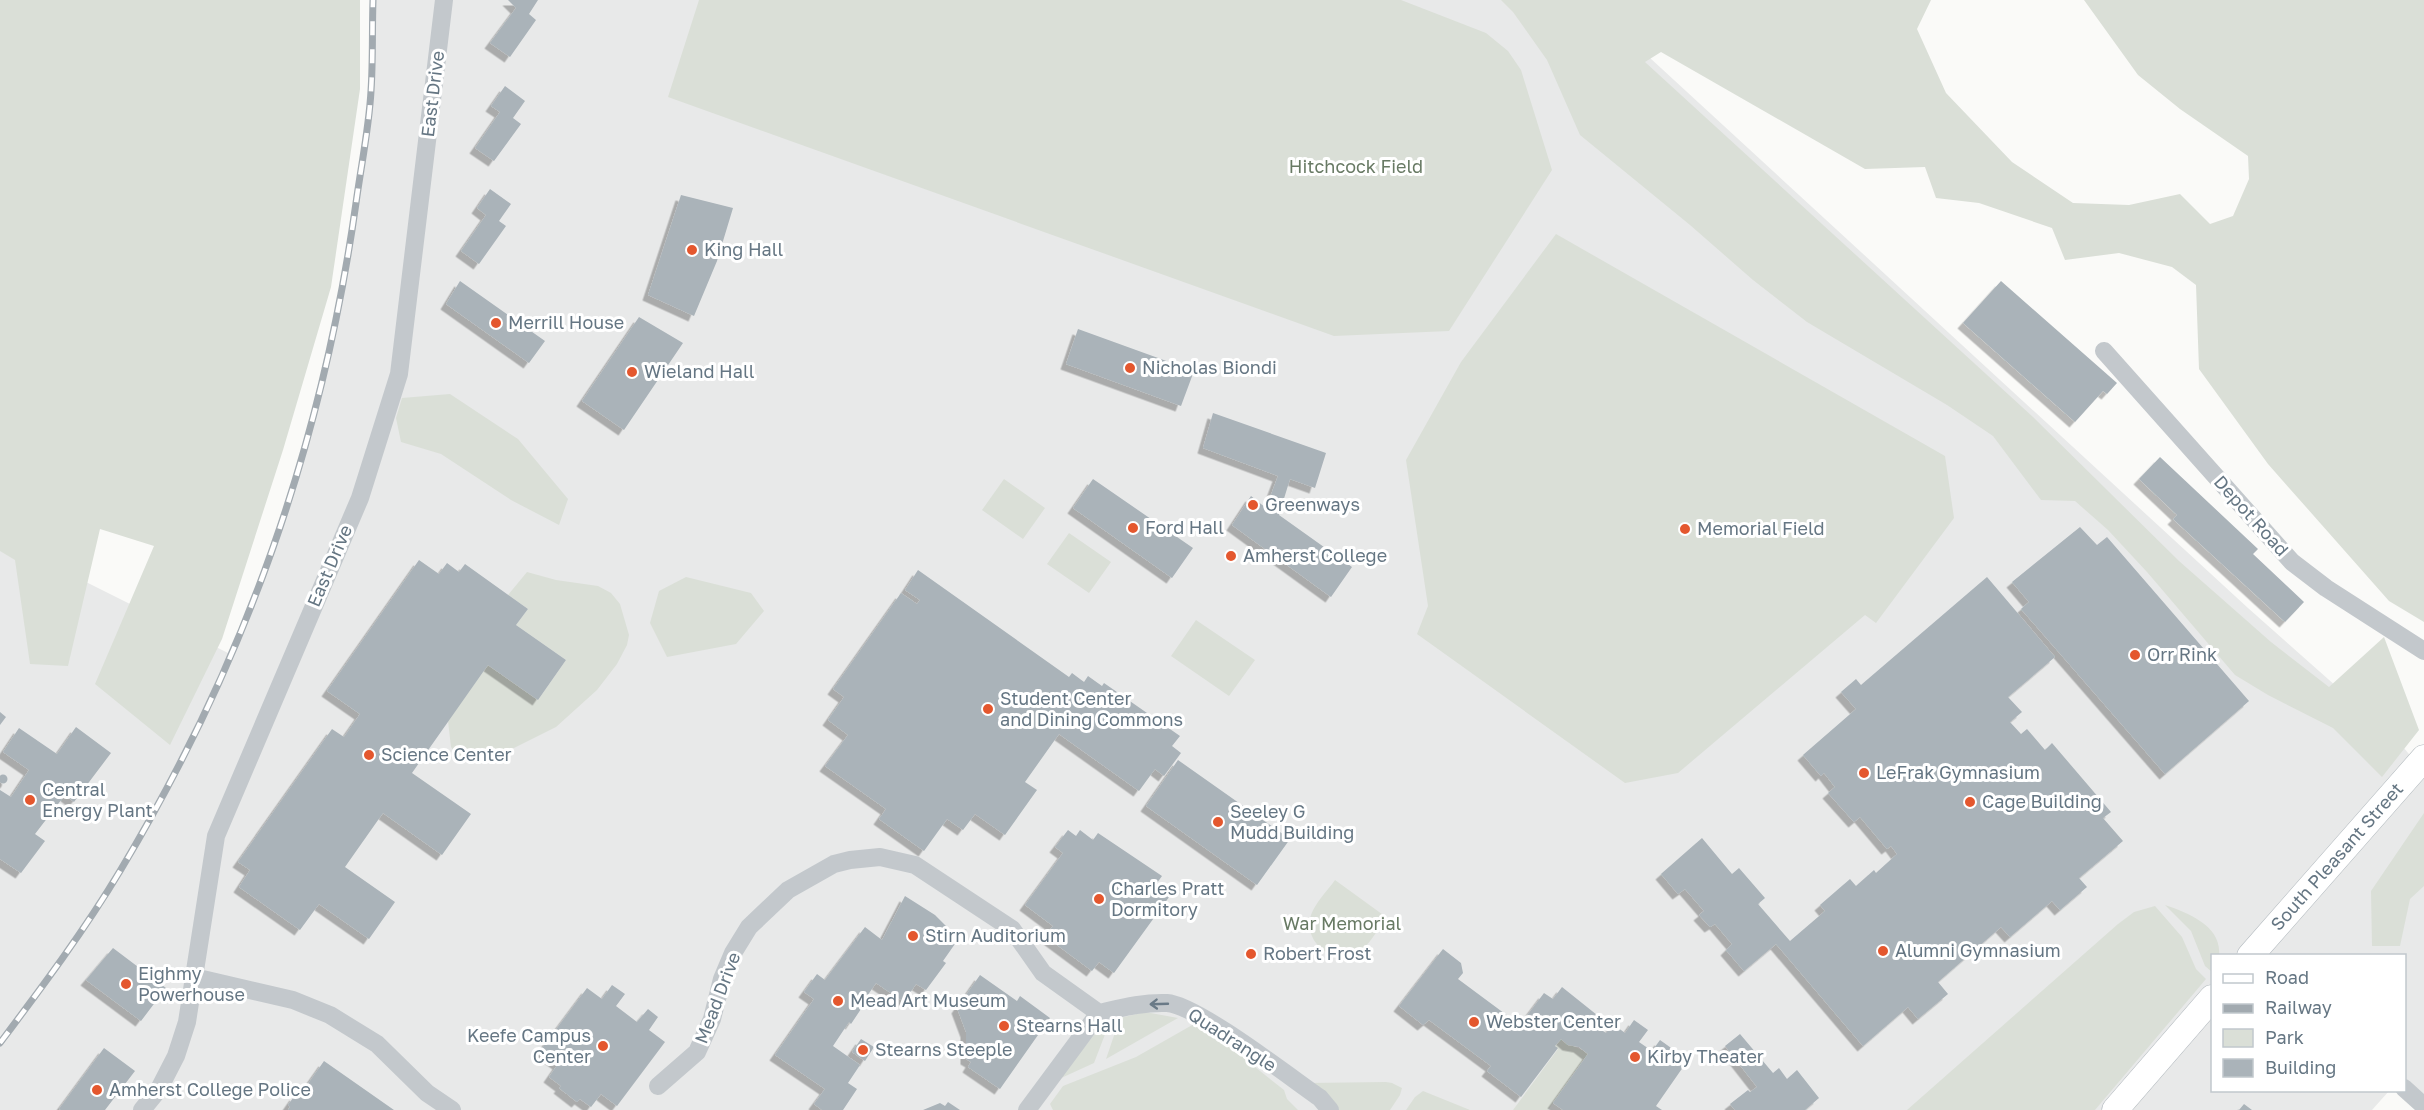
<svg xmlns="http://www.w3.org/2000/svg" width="2424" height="1110" viewBox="0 0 2424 1110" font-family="'Golos Text',sans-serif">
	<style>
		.built { fill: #e8e9e9 }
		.green { fill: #dadfd7 }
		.building { fill: #aab3b9; filter: url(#shadow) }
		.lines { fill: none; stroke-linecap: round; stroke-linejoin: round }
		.secondary-casing { stroke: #b3babf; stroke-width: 27 }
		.minor { stroke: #c3c8cc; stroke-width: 18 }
		.secondary { stroke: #fff; stroke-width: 26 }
		.rail-casing { stroke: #a2aab0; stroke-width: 7 }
		.rail { stroke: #fff; stroke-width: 4.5; stroke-dasharray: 14; stroke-linecap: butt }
		.oneway { stroke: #6a7a87 }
		.poi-dot { fill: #e4572e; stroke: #fff; stroke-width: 2 }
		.labels { text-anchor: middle; stroke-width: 6; stroke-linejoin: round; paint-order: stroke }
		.street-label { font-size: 18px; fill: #657683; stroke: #fff }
		.park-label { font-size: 18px; fill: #687a64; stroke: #fff }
		.poi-label { font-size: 18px; fill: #657683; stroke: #fff; text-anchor: start }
	</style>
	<defs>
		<filter id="shadow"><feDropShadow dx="-5.5" dy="5.5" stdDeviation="0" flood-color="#0004"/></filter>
	</defs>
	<rect width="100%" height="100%" fill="#fafaf8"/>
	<path class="built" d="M373,0H1587L2248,608L2399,742L2418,765L2424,758V1106L2405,1088L2404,956H2212V1090L2389,1091L2372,1110H0V539L232,655L270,560L308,440L334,333L346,270L371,92Z"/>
	<path class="green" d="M0,0H360V89L331,287L283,450L222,639L170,745L95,684L154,546L100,529L68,666L30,664L15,560L0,551Z
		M699,0H1401L1486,33L1508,51L1521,70L1552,170L1449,331L1334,336L668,97Z
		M1501,0H1931L1917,29L1946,93L2012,162L2073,203L2129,205L2180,194L2210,224L2233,216L2249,179L2248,156L2180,109L2138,75L2084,0H2424V622L2389,601L2268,464L2199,369L2196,285L2172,267L2119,253L2065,260L2052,228L1979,203L1936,198L1925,167L1865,169L1661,52L1645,62L2033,417L2179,561L2271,642L2329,687L2384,637L2419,730L2382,777L2333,728L2268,695L2235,675L2147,572L2108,530L2075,501L2041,500L1993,436L1947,405L1807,322L1753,280L1690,225L1580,135L1547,60L1513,12Z
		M1556,234L1945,456L1954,518L1876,623L1865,615L1678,773L1625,783L1417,634L1428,606L1406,460L1461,362Z
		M450,394L518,439L568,499L559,525L511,500L441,454L401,442L396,418L402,398Z
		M1004,479L1045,508L1023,539L982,510Z
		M1069,533L1111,562L1089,593L1047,564Z
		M527,572L556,580L598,586L611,593L620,604L629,635L627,645L617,664L597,690L556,727L490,760H460L451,747L448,721L488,665L538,700L566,660L516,625L528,609L508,595Z
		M686,577L751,593L764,611L736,644L667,657L650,623L659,591Z
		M1196,620L1255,660L1229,696L1171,656Z
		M2424,813V886L2410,899L2400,946H2372L2371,891Z
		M1335,880L1386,917C1377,930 1368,950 1352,955C1328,963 1303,939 1311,915C1315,903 1328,890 1335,880Z
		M2165,905C2188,913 2222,926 2219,955L2212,956V972L2205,966L2191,931Z
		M2155,906L2182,937L2196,969L2206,979L2095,1110H1907L2118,924L2134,912Z
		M1145,1012L1178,1018L1106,1059L1120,1018Z
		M1109,1024L1094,1063L1059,1079L1094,1035Z
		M1194,1024L1211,1032L1284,1090L1287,1099L1298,1110H1053L1050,1104L1063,1086L1136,1057Z
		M1561,1039C1570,1046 1579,1047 1588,1054L1548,1110H1513L1558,1049L1555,1046Z
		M1386,1082L1392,1083L1402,1088L1400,1095L1390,1110H1338L1306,1083Z
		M1423,1091L1470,1110H1406L1415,1097Z"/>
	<path class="building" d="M508,0H538L529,14L536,20L510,57L490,43L516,8Z
		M505,86L525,101L513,118L521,124L494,161L475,148L500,112L491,106Z
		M490,189L511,204L499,221L506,226L479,264L461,251L486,215L477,208Z
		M681,195L733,208L717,261L694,316L648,295Z
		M460,281L545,341L529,363L446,304Z
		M2001,281L2117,383L2107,394L2103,391L2075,422L1963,323Z
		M639,317L683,343L624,430L582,401Z
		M1078,329L1194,371L1181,406L1066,364Z
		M1213,413L1326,453L1315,488L1290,479L1279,515L1352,567L1331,597L1232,525L1251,496L1266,508L1278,476L1203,448Z
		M2160,457L2258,549L2253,554L2304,602L2285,622L2173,519L2177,515L2139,479Z
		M1093,479L1193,548L1172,578L1073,508Z
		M2080,527L2097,545L2107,537L2249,701L2165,774L2021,609L2029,602L2012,582Z
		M419,560L439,574L447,563L459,572L465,564L528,609L516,625L566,660L538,700L488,665L412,773L471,814L442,855L383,813L345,867L395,902L369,939L319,904L300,930L239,887L250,870L238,862L332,729L344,737L360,714L327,691Z
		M918,570L1069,677L1072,673L1084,682L1088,676L1102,686L1104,683L1180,736L1172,746L1181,753L1164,776L1155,769L1139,791L1059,734L1025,782L1037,790L1005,835L975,814L963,830L947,819L924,851L879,819L886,809L825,766L848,735L828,720L844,697L833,689L901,593L917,604L920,600L905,590Z
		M1987,577L2055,657L2008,697L2022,712L2010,722L2021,734L2027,729L2045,750L2052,743L2111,812L2103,818L2123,841L2079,878L2087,887L2060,910L2052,901L2010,937L2001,927L1938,982L1948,994L1918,1019L1908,1007L1863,1046L1776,944L1744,971L1726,950L1732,944L1715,924L1710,927L1699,915L1704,911L1685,889L1678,894L1661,874L1702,838L1732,874L1739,868L1765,898L1758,904L1790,941L1825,911L1820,905L1850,879L1856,886L1874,870L1876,873L1897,854L1891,846L1887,849L1860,817L1854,822L1828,793L1835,787L1824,773L1821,776L1803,755L1856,709L1841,692L1856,679L1861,685Z
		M0,712L6,717L0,725Z
		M76,727L111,753L74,802L65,795L35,834L45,841L21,873L0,859V790L11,797L29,770L3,752L19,728L57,754Z
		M1178,760L1290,839L1257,885L1146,806Z
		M-1.5 779a4.5 4.5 0 1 1 9 0a4.5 4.5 0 1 1-9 0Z
		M1068,830L1076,836L1080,830L1093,840L1098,833L1162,876L1157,883L1172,893L1114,973L1099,962L1092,971L1045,936L1053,926L1025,905L1063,853L1055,847Z
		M905,896L935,915L947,927L943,930L957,941L943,961L946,963L926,990L916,984L904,1002L876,983L859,1008L861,1009L851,1024L849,1022L833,1046L860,1065L848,1083L857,1089L843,1110H822L814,1104L825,1089L775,1055L814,999L804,992L817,974L825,980L865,927L882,940Z
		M113,948L166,988L141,1021L86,980Z
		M1443,949L1461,963L1463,973L1458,979L1520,1025L1544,993L1553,999L1562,987L1597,1015L1600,1029L1606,1033L1613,1024L1625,1033L1634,1020L1648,1030L1639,1042L1652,1051L1660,1040L1688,1060L1656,1106L1662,1110H1563L1553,1103L1588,1054L1579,1047L1568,1045L1561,1039L1555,1046L1558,1048L1521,1097L1487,1071L1491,1066L1429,1020L1423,1025L1399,1006Z
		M980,975L1017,1001L1020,996L1050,1018L1000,1089L968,1067L971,1062L966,1059V1032L957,1008Z
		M612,985L625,994L616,1006L637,1022L648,1009L658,1017L649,1030L665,1042L617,1106L601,1094L591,1107L580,1099L577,1102L559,1088L561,1086L549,1077L558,1064L540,1051L587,988L602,999Z
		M1740,1034L1773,1073L1779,1068L1787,1079L1797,1070L1819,1098L1805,1110H1735L1730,1104L1748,1090L1750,1092L1757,1087L1725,1046Z
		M861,1039L874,1047L865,1061L852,1052Z
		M104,1048L135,1071L105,1110H61L59,1109Z
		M324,1061L394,1110H288L290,1107L288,1105L295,1095L298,1098Z
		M948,1102L960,1110H923L940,1103L945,1106Z
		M2244,1104L2252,1110H2239Z"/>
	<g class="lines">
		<g class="secondary-casing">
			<g id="secondary">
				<path id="s1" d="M2250,956L2424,758"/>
				<path d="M2115,1110L2212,998"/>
			</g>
		</g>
		<path class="minor" d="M2104,351L2292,562L2326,588L2424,651
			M194,977L293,1000L330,1015L377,1044L427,1093L452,1110
			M658,1086L697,1052L712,1019L722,979L733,953L749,927L788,890L834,864L850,860L880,857L915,865L1012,929L1043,973L1099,1013
			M2404,1088L2424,1106
			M142,1110L159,1089L176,1056L187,1022L216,836L360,498L399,374L444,0
			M1027,1110L1099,1013C1121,1008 1144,1002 1167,1003C1197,1005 1291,1078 1320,1098L1330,1110"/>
		<use href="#secondary" class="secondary"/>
		<g class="rail-casing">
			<path id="rail" d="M0,1043C42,987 84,931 120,871C246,661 322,445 356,203C361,166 369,128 371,91C373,61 372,30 373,0"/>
		</g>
		<use href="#rail" class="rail"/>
	</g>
	<defs><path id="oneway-shaft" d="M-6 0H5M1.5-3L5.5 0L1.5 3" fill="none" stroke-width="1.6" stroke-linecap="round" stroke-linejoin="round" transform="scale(1.5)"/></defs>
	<use class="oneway" href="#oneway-shaft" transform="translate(1159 1004) rotate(178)"/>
	<g class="poi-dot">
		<circle cx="692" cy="250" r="6"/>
		<circle cx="496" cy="323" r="6"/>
		<circle cx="1130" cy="368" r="6"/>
		<circle cx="632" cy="372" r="6"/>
		<circle cx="1253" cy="505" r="6"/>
		<circle cx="1133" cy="528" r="6"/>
		<circle cx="1685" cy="529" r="6"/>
		<circle cx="1231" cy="556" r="6"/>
		<circle cx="2135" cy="655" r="6"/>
		<circle cx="988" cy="709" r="6"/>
		<circle cx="369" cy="755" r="6"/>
		<circle cx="1864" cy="773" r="6"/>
		<circle cx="30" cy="800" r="6"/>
		<circle cx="1970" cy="802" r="6"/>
		<circle cx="1218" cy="822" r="6"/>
		<circle cx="1099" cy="899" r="6"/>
		<circle cx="913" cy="936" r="6"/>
		<circle cx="1883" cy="951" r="6"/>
		<circle cx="1251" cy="954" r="6"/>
		<circle cx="126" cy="984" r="6"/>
		<circle cx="838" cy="1001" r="6"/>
		<circle cx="1474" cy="1022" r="6"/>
		<circle cx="1004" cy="1026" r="6"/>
		<circle cx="603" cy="1046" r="6"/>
		<circle cx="863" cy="1050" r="6"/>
		<circle cx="1635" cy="1057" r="6"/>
		<circle cx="97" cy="1090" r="6"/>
	</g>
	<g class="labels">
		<g class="street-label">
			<text transform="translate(433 94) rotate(-83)" y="6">East Drive</text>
			<text transform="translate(2251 516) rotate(48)" y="6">Depot Road</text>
			<text transform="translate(330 566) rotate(-67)" y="6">East Drive</text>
			<text dy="6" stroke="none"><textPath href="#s1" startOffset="132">South Pleasant Street</textPath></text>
			<text transform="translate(718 998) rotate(-69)" y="6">Mead Drive</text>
			<text transform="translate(1232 1040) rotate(33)" y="6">Quadrangle</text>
		</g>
		<g class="park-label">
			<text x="1356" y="173">Hitchcock Field</text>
			<text x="1342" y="930">War Memorial</text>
		</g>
		<g class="poi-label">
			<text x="704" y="256">King Hall</text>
			<text x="508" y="329">Merrill House</text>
			<text x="1142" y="374">Nicholas Biondi</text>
			<text x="644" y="378">Wieland Hall</text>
			<text x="1265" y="511">Greenways</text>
			<text x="1145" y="534">Ford Hall</text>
			<text x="1697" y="535">Memorial Field</text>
			<text x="1243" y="562">Amherst College</text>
			<text x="2147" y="661">Orr Rink</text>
			<text x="1000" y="705">Student Center<tspan x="1000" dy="21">and Dining Commons</tspan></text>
			<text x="381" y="761">Science Center</text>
			<text x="1876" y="779">LeFrak Gymnasium</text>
			<text x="42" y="796">Central<tspan x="42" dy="21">Energy Plant</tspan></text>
			<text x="1982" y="808">Cage Building</text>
			<text x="1230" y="818">Seeley G<tspan x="1230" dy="21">Mudd Building</tspan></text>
			<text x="1111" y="895">Charles Pratt<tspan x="1111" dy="21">Dormitory</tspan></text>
			<text x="925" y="942">Stirn Auditorium</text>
			<text x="1895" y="957">Alumni Gymnasium</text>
			<text x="1263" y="960">Robert Frost</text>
			<text x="138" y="980">Eighmy<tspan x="138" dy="21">Powerhouse</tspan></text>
			<text x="850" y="1007">Mead Art Museum</text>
			<text x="1486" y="1028">Webster Center</text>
			<text x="1016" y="1032">Stearns Hall</text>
			<text x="591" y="1042" text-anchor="end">Keefe Campus<tspan x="591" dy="21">Center</tspan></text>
			<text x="875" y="1056">Stearns Steeple</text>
			<text x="1647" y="1063">Kirby Theater</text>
			<text x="109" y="1096">Amherst College Police</text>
		</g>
	</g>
	<rect x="2211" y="954" width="195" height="138" fill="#ffffff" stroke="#c1c8cd" stroke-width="1.5"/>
	<rect x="2223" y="974" width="30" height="9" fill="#ffffff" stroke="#c1c8cd" stroke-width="1.5"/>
	<text x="2265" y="984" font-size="18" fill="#657683">Road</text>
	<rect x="2223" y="1004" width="30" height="9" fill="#a2aab0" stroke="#c1c8cd" stroke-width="1.5"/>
	<text x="2265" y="1014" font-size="18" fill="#657683">Railway</text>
	<rect x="2223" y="1029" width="30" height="18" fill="#dadfd7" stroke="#c1c8cd" stroke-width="1.5"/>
	<text x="2265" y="1044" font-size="18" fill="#657683">Park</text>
	<rect x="2223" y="1059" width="30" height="18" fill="#aab3b9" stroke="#c1c8cd" stroke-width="1.5"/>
	<text x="2265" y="1074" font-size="18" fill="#657683">Building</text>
</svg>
